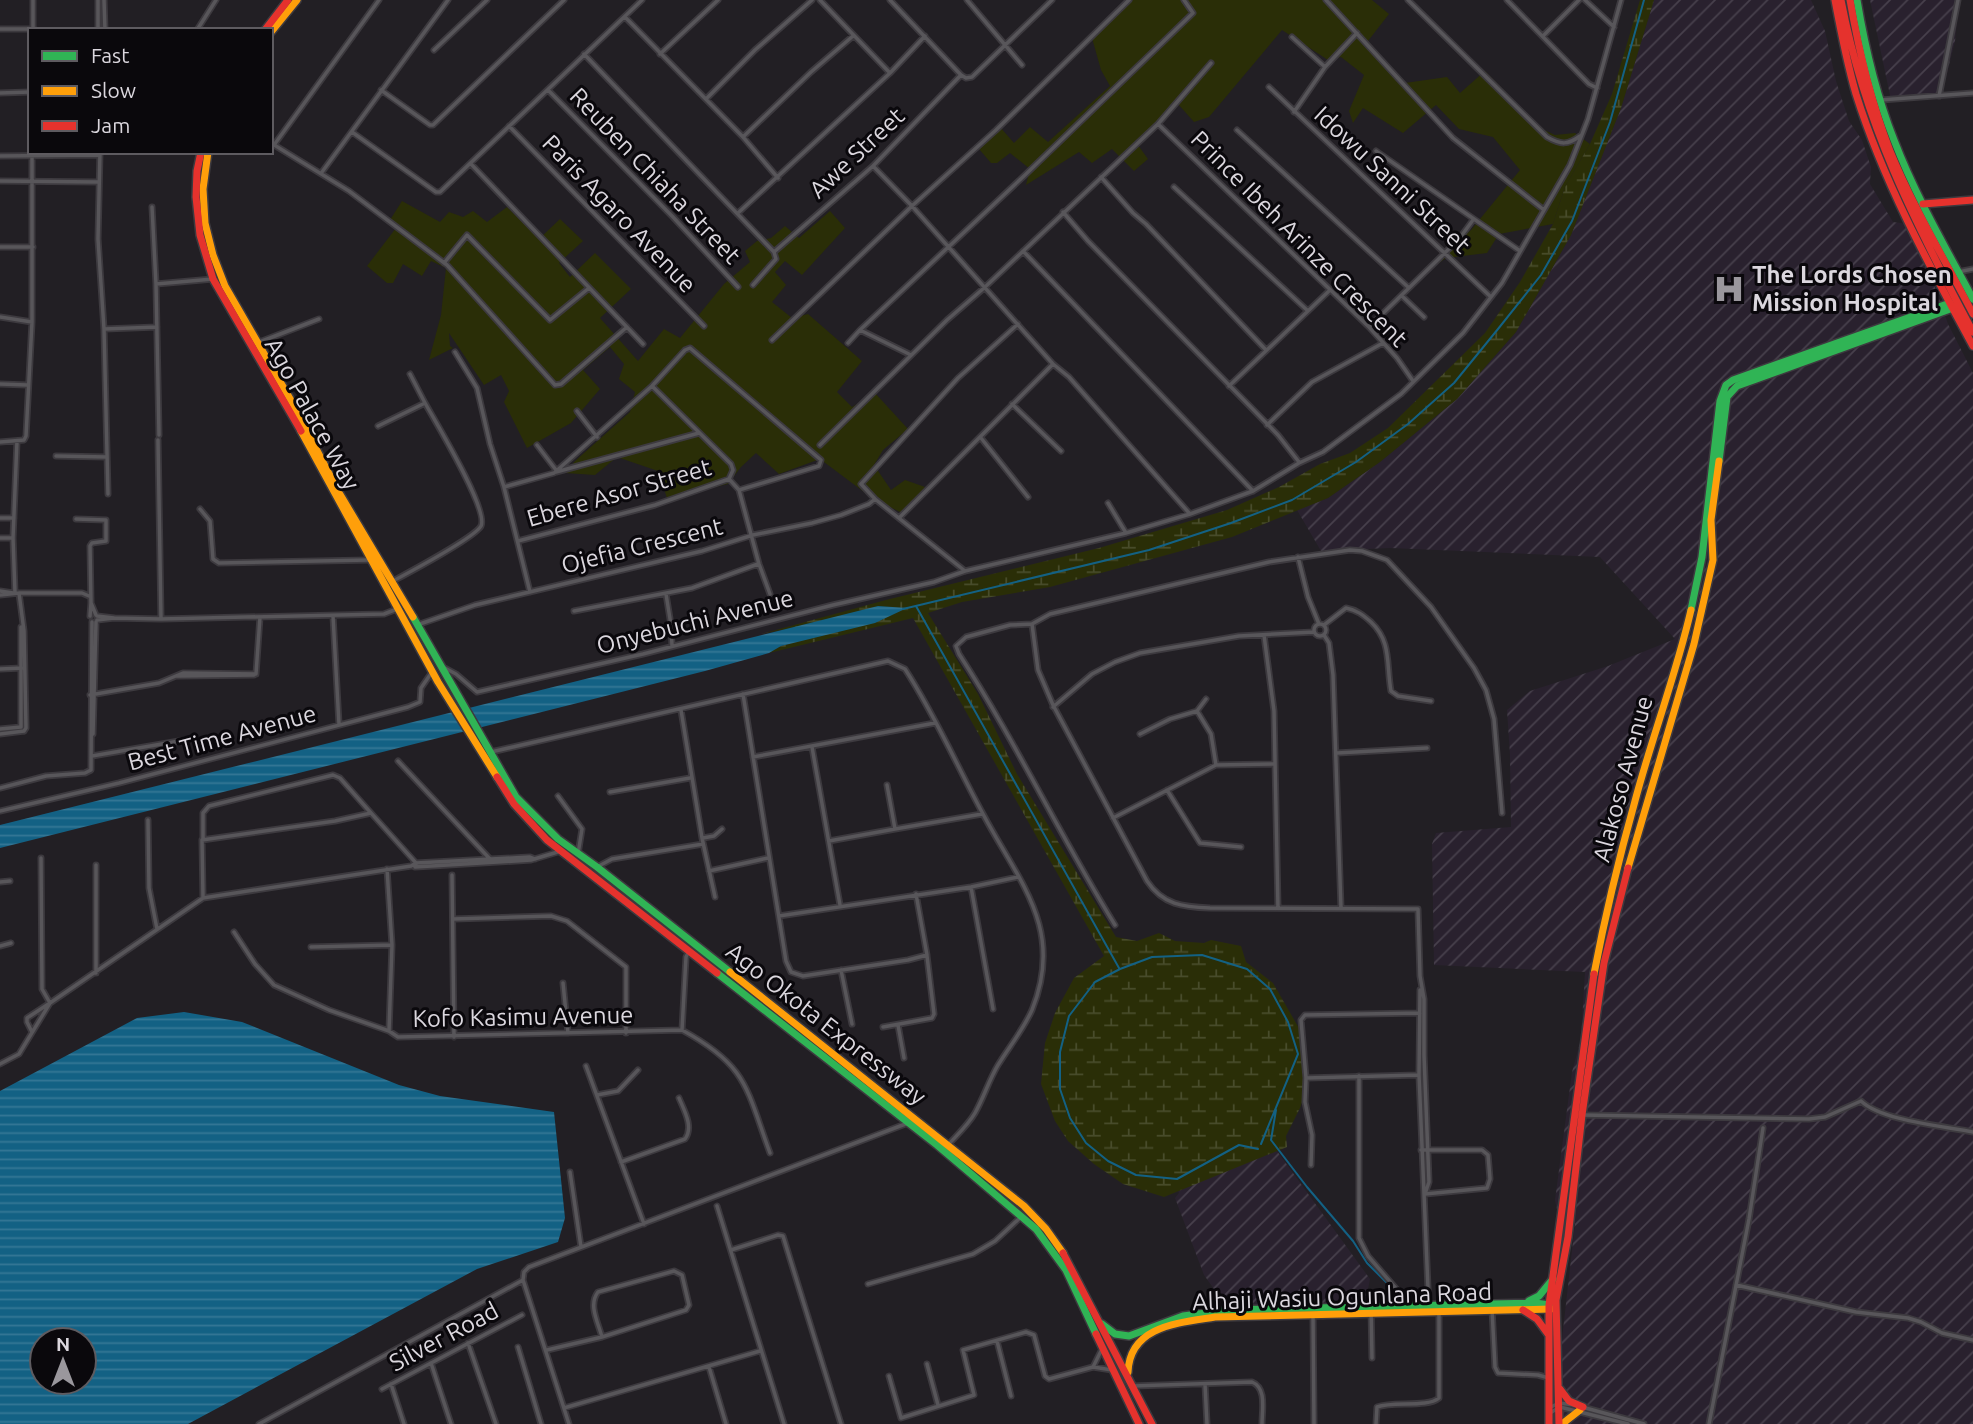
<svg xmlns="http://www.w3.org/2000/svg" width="1973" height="1424" viewBox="0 0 1973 1424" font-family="Ubuntu,sans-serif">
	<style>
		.industrial { fill: url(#industrial-furrows) }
		.grass { fill: #2a2e07 }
		.wetland { fill: url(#wetland-marsh) }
		.water { fill: url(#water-rules); fill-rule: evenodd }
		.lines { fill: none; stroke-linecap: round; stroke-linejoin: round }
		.stream { stroke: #136184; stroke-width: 2 }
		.street-casing { stroke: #3d3a3f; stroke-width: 7 }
		.fast-casing { stroke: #3d3a3f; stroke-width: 10 }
		.slow-casing { stroke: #3d3a3f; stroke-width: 10 }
		.jam-casing { stroke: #3d3a3f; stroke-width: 10 }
		.street { stroke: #58565a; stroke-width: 3.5 }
		.fast { stroke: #30b455; stroke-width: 7 }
		.slow { stroke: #ff9f0a; stroke-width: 7 }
		.jam { stroke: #e5322d; stroke-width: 7 }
		.labels { text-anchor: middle; stroke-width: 6; stroke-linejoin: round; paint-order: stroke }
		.street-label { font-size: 24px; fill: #dbd7de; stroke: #0a080c }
		.poi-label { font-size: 24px; font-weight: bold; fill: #dbd7de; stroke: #0a080c; text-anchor: start }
	</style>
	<defs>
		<pattern id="industrial-furrows" width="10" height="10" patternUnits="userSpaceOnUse" patternTransform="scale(1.75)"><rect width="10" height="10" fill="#29212e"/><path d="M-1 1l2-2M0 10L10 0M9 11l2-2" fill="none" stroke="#47404c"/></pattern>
		<pattern id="wetland-marsh" width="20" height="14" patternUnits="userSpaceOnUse" patternTransform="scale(1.75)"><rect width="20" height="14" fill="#2a2e07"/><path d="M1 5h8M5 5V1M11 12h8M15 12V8" fill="none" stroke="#484c2b"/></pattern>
		<pattern id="water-rules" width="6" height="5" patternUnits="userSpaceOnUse" patternTransform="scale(1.75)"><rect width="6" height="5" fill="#136184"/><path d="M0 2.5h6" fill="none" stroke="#357795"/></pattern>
	</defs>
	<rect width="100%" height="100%" fill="#221f24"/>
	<path class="industrial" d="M1654,0H1811L1825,31L1836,81L1849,121L1862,140L1871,167L1870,184L1893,222L1908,224L1930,273L1948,324L1973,373V1424H1562V1339L1575,1224L1558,1214L1555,1200L1572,1072L1581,1039L1585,972L1434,965L1432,844L1436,833L1511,827L1510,755L1507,710L1530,691L1608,666L1675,639L1600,557L1390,548L1321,551L1297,510L1328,498L1380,462L1457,399L1516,332L1571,235L1621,108Z
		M1870,0H1959L1955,41L1942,93L1891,100Z
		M1254,1142L1277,1151L1370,1279L1366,1299L1349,1319L1236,1320L1204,1275L1175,1198L1179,1193L1176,1185Z"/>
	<path class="grass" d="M1133,0H1372L1389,14L1368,41L1405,83L1447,77L1460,93L1485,71L1542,129L1555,135L1575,133L1590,144L1565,187L1553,224L1499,234L1487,253L1446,258L1414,281L1471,230L1520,170L1493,137L1459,129L1436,105L1403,133L1363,108L1353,123L1349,111L1364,75L1341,57L1328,60L1282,30L1209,117L1194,122L1178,104L1135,141L1148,159L1134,171L1112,149L1092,163L1079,152L1026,185L1030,169L1010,153L997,163H991L979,149L1000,127L1014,143L1030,127L1048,142L1110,86L1101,70L1092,38Z
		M402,201L440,222L449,212L463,217L473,211L487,222L507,207L539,239L560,219L583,241L559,263L570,277L595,253L631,289L600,318L638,361L664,329L680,338L724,284L750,262L745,251L757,241L771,238L785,226L799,238L830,211L845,228L802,275L785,261L775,272L786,285L772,302L792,318L808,314L862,361L837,392L852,407L875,393L908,429L883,450L874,465L891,490L905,480L925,487L904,514L872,498L820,459L779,474L756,453L741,467L728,484L667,498L658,471L617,457L595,475L565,473L575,461L630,412L635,392L619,379L624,364L610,347L583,370L600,389L571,423L527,448L504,402L509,391L501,375L484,385L449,333L450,346L453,348L429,360L441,315L446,268L431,261L422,276L403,264L393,283H387L367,266L396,228L390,220Z"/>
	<path class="wetland" d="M1640,0H1654L1621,108L1571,235L1516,332L1457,399L1380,462L1328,498L1232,537L1050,587L962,602L928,613L978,694L1017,774L1116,937L1137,941L1159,933L1175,941L1204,943L1211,940L1241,946L1246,962L1273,983L1300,1030L1309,1081L1300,1108L1286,1136L1287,1147L1164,1197L1123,1184L1094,1164L1068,1141L1055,1121L1041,1084L1045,1043L1055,1013L1074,978L1104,956L913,618L769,653L781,646L821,635L802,626L761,634L886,600L1099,548L1227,510L1279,487L1320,464L1350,453L1388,428L1485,333L1520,282L1553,224L1565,187L1590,144L1612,94Z"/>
	<path class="water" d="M878,606L907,608L875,623L781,646L769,653L705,671L0,848V825Z
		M184,1012L242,1022L399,1085L440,1096L554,1112L565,1218L558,1242L477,1269L188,1424H0V1091L137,1018ZM42,1340H84V1382H42Z"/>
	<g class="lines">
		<path class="stream" d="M916,606L1119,968
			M903,609L1149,550L1231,523L1292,500L1356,462L1408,424L1454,383L1498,329L1541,275L1572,221L1610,122L1644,0
			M1276,1110L1271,1140L1307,1187L1353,1241L1367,1263L1393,1289
			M1258,1149L1239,1145L1177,1179L1136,1175L1108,1161L1086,1143L1070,1118L1060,1089V1052L1069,1016L1095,982L1120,969L1152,957L1202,955L1247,969L1270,989L1288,1022L1298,1054L1261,1144"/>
		<g class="street-casing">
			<path id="street" d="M33,0V29L36,30
				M98,0V30
				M104,0L105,30
				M820,0L890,73
				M890,0L961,75
				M967,0L1022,65
				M1326,0L1453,138L1544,210
				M1408,0L1547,137C1561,145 1568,145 1580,136
				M1507,0L1589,84L1597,88
				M1585,0L1614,27
				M625,17L743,137L778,178
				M0,29H33
				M197,30L216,0
				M1543,36L1579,0
				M1292,37L1325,67
				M434,50L487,0
				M584,54L774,252
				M660,54L718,0
				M961,75L966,78L972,77L1052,0
				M1269,87L1491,297
				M381,90L430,125H433L564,0
				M548,90L672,216L738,287
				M0,93L30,92
				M1939,96L1958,0
				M706,99L755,50L812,0
				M1881,100L1973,93
				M1294,112L1325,67L1357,33
				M1158,124L1369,327L1397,358L1413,381
				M509,126L704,326
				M1237,130L1408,287
				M352,132L436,192H440L642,0
				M743,137L811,72L853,36
				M271,143L349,191L447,265L555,385L561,384L627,327
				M274,145L379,0
				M1376,151L1520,251
				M100,152L98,239L104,329L108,494
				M0,156L99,155
				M471,164L643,344
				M873,166L912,206L1053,364L1069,377L1190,514
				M322,172L448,0
				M1101,177L1133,213L1146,224L1266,350
				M0,181L98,182
				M1174,187L1308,311
				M152,207L156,284L159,435
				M1063,212L1088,241L1278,435L1299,462
				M738,213L890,73L925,36
				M0,247H33
				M1023,251L1253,491
				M774,252L873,166L961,75
				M444,263L467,235L550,320L589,288
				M1958,272L1973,269
				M156,284L213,279
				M753,285L776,259L774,252
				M1402,296L1424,317
				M0,317L32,322
				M1369,327L1459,239L1473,220
				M104,329L157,327
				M860,330L1025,175L1193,13L1184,0
				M772,340L912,206L996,130L1129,0
				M257,343L319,319
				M848,343L860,330L911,355
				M455,352L477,388L490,444L504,487L530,592
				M0,384L27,385
				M652,386L731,464L733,470L729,479L739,490L759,564L770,594
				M1229,386L1329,291
				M1012,404L1061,451
				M577,411L597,437
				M1267,425L1312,382L1383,343
				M378,426L425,403L410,374
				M981,438L1028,497
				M158,440L161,619
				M0,442L24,440L26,436L32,322V152
				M537,445L556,470
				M820,445L947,320L984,288L1158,124L1211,63
				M56,456L107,457
				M556,472L699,433
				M504,487L554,473L652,386L685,350L690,348L821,460L819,466L739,490
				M1108,503L1126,533
				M200,509L210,521L213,559L219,563L369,560
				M0,518H14
				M899,518L1053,364
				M76,519L106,520V541L92,543L90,546L91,603
				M0,538H12
				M518,541L655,505L729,479
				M1298,557L1308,597L1319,624
				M965,571L875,499L861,484L958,378L1018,324
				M393,581C408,573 475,537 481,526C489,510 435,421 425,403
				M0,591L13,593
				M15,593L13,538L17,441
				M19,593L24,631L26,728L24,731
				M666,594L671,625L672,646
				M0,595L19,593H82L89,596
				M574,611L692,588L758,564
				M90,616L91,603L96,615
				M97,616L114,618L97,620
				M333,616L339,724
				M114,618L161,619L384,614L397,609
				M1032,624L1038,670L1053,705L1147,881C1163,905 1183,907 1210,908L1418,909L1420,976L1424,999V1055L1429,1182L1425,1194
				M1314 630a6 6 0 1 1 12 0a6 6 0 1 1-12 0Z
				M417,625L475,605L702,551L753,535L812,523L841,515L869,504L875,499
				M1324,625L1346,608C1357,610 1363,615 1371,622C1392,642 1386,664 1391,691L1398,696L1431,701
				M1264,635L1274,711L1278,908
				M1324,635L1329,643L1333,675L1341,908
				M441,666L456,674L477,692L643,654L833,605L934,582L965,571L1126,533L1190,514L1253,491L1299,463L1323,452L1401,394L1463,333L1502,283L1570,165L1588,119L1621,0
				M0,669L22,668
				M256,674L260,617
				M178,676L254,675
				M743,694L786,961L791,972L803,976L908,960L927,955L916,894
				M90,695L159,683L183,673L256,674
				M1053,707L1092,674L1115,662L1140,653L1239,636L1314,632
				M681,710L702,838L715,897
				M1197,711L1211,734L1216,765
				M21,727V627
				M0,729L21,727
				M0,734L24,731
				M93,734L96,622
				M1140,734L1170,719L1197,711L1206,699
				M812,747L840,905
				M491,752L888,661L905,669C935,715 957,766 983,814C1019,882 1065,929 1032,1010C1023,1030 1009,1047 998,1065C989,1080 984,1097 975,1113C968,1125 957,1135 948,1145
				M1337,753L1427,748
				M92,756L185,740
				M753,757L935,723
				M398,761L490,859
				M887,785L895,829L982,814
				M0,788L46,776L85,773L91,770L92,622
				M1167,790L1200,843L1241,847
				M610,792L690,778
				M558,796L582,829L578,854
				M0,811L119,783L408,707L420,702L421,688L432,672
				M1113,818L1216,765L1273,764
				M148,820L149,888L157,929
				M703,838L714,836L722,829
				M203,839V813L209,806L333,775L340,778L371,813
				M829,841L895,829
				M96,865V973
				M415,867L531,860L561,851
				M597,867L612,859L703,844
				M387,869L392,945L389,1031
				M709,871L768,858
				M452,875L454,1037
				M0,882L10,881
				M971,887L993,1009
				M203,897L202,840L335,821L371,813L416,863V867
				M779,916L971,887L1018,877
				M453,919L551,916L567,921L626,967V1033
				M1115,925C1060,836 1016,742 959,654L956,646L966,637L1010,625L1032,624L1050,614L1269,562L1350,550L1362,551L1387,560L1431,607L1474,668L1486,690L1494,719L1502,813
				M234,932L255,964L274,985L329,1010L389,1031L398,1037L682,1030
				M0,946L11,943
				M311,947L392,945
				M689,951L686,957L682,1030C748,1066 746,1088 770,1153
				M841,970L852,1024
				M563,983L568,1033
				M1420,990L1419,1075L1429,1312
				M898,1025L904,1058
				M883,1027L932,1018L934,1014L927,956
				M32,1032L27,1022V1018L50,1003L42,989L41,858
				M0,1064L19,1054L50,1003L203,898L411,866L416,863L530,857L535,859
				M586,1066L644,1224
				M1359,1076V1238L1368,1256L1399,1292L1398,1306
				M1306,1078L1301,1020L1305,1015L1420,1013
				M597,1095L618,1091L638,1070
				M1582,1115L1809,1119L1825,1117L1861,1101C1882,1121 1944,1126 1973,1132
				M1421,1150H1482L1488,1155L1490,1179L1487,1188L1425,1194
				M621,1162L685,1139C694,1127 684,1110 679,1098
				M1311,1165L1312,1135L1305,1102L1306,1078L1418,1075
				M570,1172L581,1247
				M717,1206L784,1424
				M731,1250L778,1235L783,1236L841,1424
				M868,1284L973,1254L995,1241L1022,1216
				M1736,1285L1856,1312L1908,1318L1921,1322L1942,1333L1973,1340
				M1371,1307L1372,1358
				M1492,1309L1495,1367L1498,1373L1538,1375L1549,1378
				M1313,1315L1314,1424
				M997,1341L1011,1396
				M468,1343L496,1424
				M518,1347L541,1424
				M547,1350L602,1337L686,1310L689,1305L682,1275L674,1271L598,1292C588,1305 598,1322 602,1337
				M431,1363L451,1424
				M927,1364L938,1405
				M709,1367L726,1424
				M1093,1367L1102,1349
				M889,1376L901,1418L974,1395L963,1350L1026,1332L1034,1335L1045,1376L1049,1379L1093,1367L1112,1370
				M391,1384L404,1424
				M1205,1384L1207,1424
				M1133,1386L1252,1382C1267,1388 1262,1410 1262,1424
				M382,1389L522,1315
				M1582,1407L1644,1424
				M564,1408L760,1351
				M1549,1408L1559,1403L1575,1405
				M1550,1413L1560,1407L1628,1424
				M259,1424L523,1280
				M569,1424L523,1280L524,1272L529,1267L908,1123
				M1376,1424L1377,1407C1394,1401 1427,1408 1439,1398V1311
				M1709,1424L1749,1219L1763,1128"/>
		</g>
		<g class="fast-casing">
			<path id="fast" d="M1857,0C1865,48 1876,95 1894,140C1915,195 1945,247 1973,299
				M1719,461L1727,397L1737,386L1953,308
				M1691,610L1702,557L1720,401L1726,385L1733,380L1950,303
				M413,617L516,797L558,839L597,867L730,972
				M717,973L937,1145L1036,1229L1066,1270L1096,1334
				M1529,1301L1539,1296L1553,1279
				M1102,1324L1115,1334L1129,1336L1183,1316L1229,1310L1535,1303L1550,1305"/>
		</g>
		<g class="slow-casing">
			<path id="slow" d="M271,32L297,0
				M208,152L203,189L205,223L213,255L225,286L293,404L338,491L413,617
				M301,431L438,682L497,777
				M1628,868L1694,644L1713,560L1711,520L1719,461
				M730,972L1024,1206L1046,1229L1063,1253
				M1594,974C1605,916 1619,858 1635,801C1652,737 1676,675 1691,610
				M1128,1372C1130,1326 1178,1323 1215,1317L1551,1309
				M1562,1424L1580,1410"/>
		</g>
		<g class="jam-casing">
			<path id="jam" d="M1835,0C1841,32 1847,63 1856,94C1884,183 1929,265 1973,346
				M1841,0C1865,125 1914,221 1973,332
				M1850,0C1859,52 1871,102 1890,151C1913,207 1945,260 1973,314
				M265,30L288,0
				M201,152L197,171L196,197L200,235L213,279L301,431
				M1923,204L1973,200
				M497,777L514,804L547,840L717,973
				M1063,1253L1152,1424
				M1523,1310L1537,1319L1548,1334
				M1096,1334L1139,1424
				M1560,1389L1569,1401L1583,1407
				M1549,1424V1305L1594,974
				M1559,1424L1556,1300L1568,1237L1582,1115L1604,963L1628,868"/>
		</g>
		<use href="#street" class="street"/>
		<use href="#fast" class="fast"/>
		<use href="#slow" class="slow"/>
		<use href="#jam" class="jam"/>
	</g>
	<defs>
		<g id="hospital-bare" transform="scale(2.415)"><path d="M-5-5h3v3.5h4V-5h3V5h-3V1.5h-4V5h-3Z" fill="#9a979d" stroke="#0a080c" stroke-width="2.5" paint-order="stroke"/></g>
	</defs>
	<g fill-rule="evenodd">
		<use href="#hospital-bare" x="1729" y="289"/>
	</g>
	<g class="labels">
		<g class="street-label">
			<text transform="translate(857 153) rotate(-43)" y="8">Awe Street</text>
			<text transform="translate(655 176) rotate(46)" y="8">Reuben Chiaha Street</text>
			<text transform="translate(1392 180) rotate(43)" y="8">Idowu Sanni Street</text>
			<text transform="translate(619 214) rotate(46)" y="8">Paris Agaro Avenue</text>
			<text transform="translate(1299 239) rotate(45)" y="8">Prince Ibeh Arinze Crescent</text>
			<text transform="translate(312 414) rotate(61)" y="8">Ago Palace Way</text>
			<text transform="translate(619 493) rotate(-16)" y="8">Ebere Asor Street</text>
			<text transform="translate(642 546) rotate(-14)" y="8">Ojefia Crescent</text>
			<text transform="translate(695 622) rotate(-14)" y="8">Onyebuchi Avenue</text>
			<text transform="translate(222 738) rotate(-15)" y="8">Best Time Avenue</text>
			<text transform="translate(1623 779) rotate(-75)" y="8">Alakoso Avenue</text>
			<text transform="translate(523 1017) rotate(-1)" y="8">Kofo Kasimu Avenue</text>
			<text transform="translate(826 1024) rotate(38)" y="8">Ago Okota Expressway</text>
			<text transform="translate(1342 1297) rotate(-2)" y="8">Alhaji Wasiu Ogunlana Road</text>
			<text transform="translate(444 1337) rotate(-28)" y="8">Silver Road</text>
		</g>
		<g class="poi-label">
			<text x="1752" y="283">The Lords Chosen<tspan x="1752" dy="28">Mission Hospital</tspan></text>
		</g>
	</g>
	<rect x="28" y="28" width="245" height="126" fill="#0a080c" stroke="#5e5b60" stroke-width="2"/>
	<rect x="42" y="51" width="35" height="10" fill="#30b455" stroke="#5e5b60" stroke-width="2"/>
	<text x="91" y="63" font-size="21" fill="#dbd7de">Fast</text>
	<rect x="42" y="86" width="35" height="10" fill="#ff9f0a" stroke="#5e5b60" stroke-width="2"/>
	<text x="91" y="98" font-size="21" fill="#dbd7de">Slow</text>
	<rect x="42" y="121" width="35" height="10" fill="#e5322d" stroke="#5e5b60" stroke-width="2"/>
	<text x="91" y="133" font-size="21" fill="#dbd7de">Jam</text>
	<g transform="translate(63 1361)"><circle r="33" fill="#0a080c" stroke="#5e5b60" stroke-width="2"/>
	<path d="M0-5L12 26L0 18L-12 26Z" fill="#9a979d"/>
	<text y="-10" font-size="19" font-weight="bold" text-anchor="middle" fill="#dbd7de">N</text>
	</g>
</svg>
